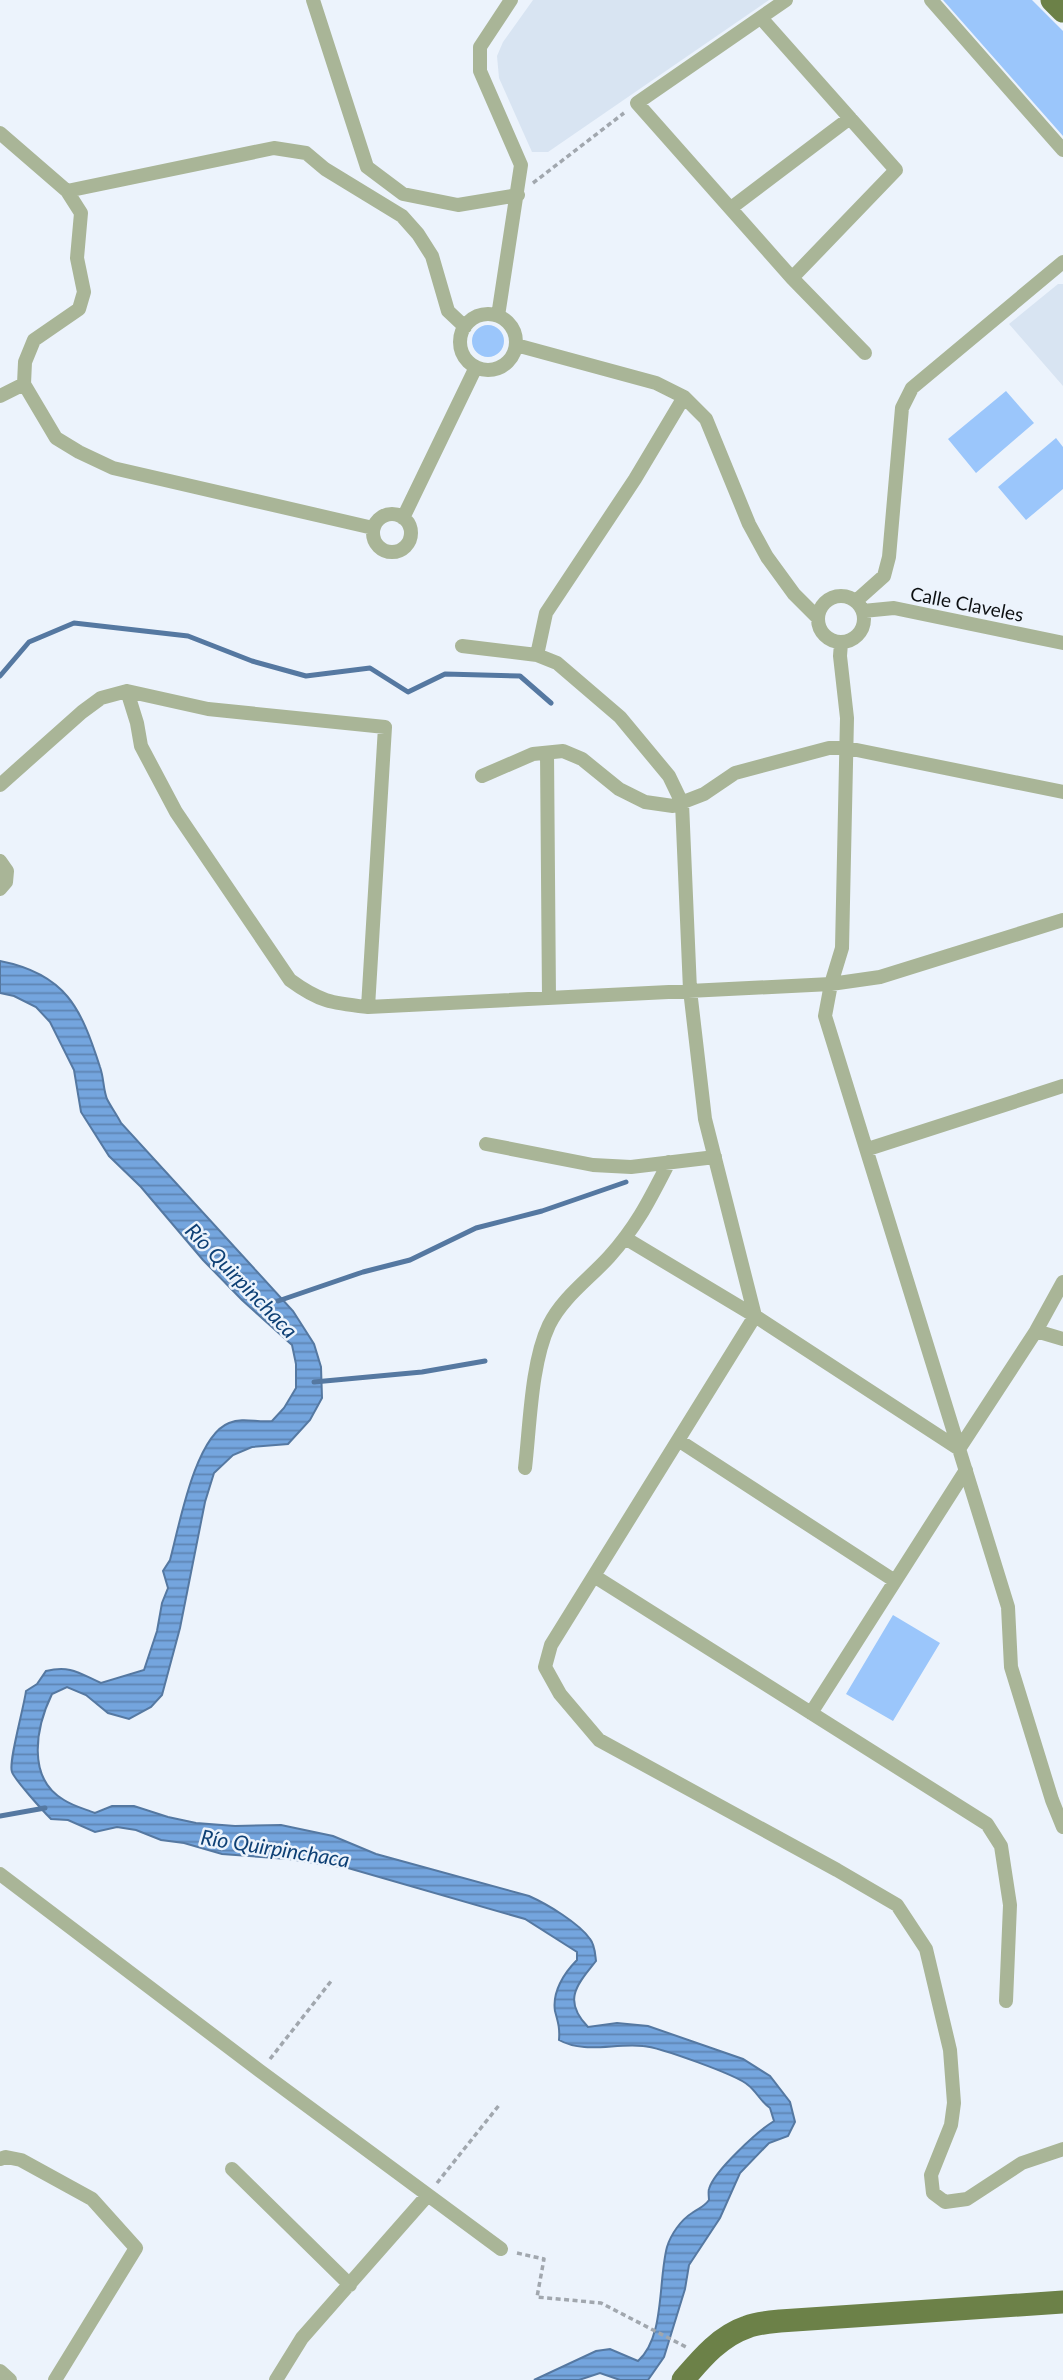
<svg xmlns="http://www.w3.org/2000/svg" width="1063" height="2380" viewBox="0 0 1063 2380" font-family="Lato,sans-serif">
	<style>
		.built { fill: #d8e4f2 }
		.grass { fill: #9bc6fb }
		.water { fill: url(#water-rules); stroke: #5578a1; stroke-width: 2 }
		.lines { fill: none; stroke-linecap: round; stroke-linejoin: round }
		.stream { stroke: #5578a1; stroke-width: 5 }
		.path { stroke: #a1a7ae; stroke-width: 3.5; stroke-dasharray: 5 3.5; stroke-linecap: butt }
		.street { stroke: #a9b597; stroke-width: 14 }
		.primary { stroke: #6c8148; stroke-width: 23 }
		.labels { text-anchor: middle; stroke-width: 5; stroke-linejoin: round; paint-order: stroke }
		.street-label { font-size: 19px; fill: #0d1012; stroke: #ecf3fc }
		.water-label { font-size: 21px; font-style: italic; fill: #0e4075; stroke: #ecf3fc }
	</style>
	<defs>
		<pattern id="water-rules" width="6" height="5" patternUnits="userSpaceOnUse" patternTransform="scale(1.75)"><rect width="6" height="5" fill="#74a5de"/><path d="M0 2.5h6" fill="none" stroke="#5e85b3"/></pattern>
	</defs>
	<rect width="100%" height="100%" fill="#ecf3fc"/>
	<path class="built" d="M533,0H769L548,152H532L499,78L497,56L503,42Z
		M1058,284H1063V386L1009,324Z"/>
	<path class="grass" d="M943,0H1032L1063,31V136Z
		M472 341a16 16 0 1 1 32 0a16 16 0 1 1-32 0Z
		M1006,391L1034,423L976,473L948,439Z
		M1056,438L1063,447V489L1026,520L998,487Z
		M893,1615L940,1643L893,1721L846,1694Z"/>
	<path class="water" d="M0,961C66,974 81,1008 100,1067C104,1078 103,1089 107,1099C111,1107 117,1115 121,1123L293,1311L314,1344L321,1367L322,1398L310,1420L288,1444L252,1447L233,1455L214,1473L205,1502L180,1628L162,1695L151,1707L129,1719L108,1713L86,1695L67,1687L52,1694C36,1727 26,1778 64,1800C73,1806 85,1809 95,1813L112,1806H134L168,1817L196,1823L235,1826L281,1825L333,1836L376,1854L529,1896C547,1904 579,1923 590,1939C595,1945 595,1954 596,1961C577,1985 562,2000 588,2027L617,2023L648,2026L743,2059L770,2076L790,2102L795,2122L788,2136L769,2143L740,2173L720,2218L689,2265L685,2289L664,2357L648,2380H620L600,2373L579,2380H534L596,2351L610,2349L638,2361C665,2337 658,2281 667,2247C671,2234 681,2220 692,2213C699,2208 704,2207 709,2200C709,2199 708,2190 709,2189C714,2171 758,2131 774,2121L770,2108C760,2101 757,2092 748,2085C737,2075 659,2047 643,2046C614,2043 584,2054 559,2040C560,2028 558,2022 555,2011C552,1992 564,1973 577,1960V1952L525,1919L348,1868L289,1859L222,1854L184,1843L161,1840L136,1830L117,1827L95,1832L68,1820L51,1819C43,1811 15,1780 12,1772C8,1763 24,1707 26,1691L37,1684L46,1671C70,1665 79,1673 101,1683L144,1670L157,1631L162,1603L168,1588L163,1571L170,1560C179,1527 195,1436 229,1423C244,1417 257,1423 272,1421L284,1408L296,1388V1364L292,1345L242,1300L203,1260L141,1187L109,1156L81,1112L74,1070L50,1022L36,1007L14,996L0,993Z"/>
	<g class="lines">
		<path class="stream" d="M0,676L29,642L74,623L188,636L252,661L306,676L370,668L408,692L445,674L520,676L551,703
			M278,1301L363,1272L410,1260L476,1228L542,1211L626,1182
			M314,1382L422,1372L485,1361
			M0,1816L45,1808"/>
		<path class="path" d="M533,183L624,113
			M270,2059L332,1980
			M437,2183L500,2104
			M517,2253L544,2259L537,2297L601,2303L686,2347"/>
		<path class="street" d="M313,0L367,167L403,194L458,205L518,195
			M786,0L637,103L792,278L865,353
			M931,0L1063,150
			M761,18L896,170L792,278
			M0,133L67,191L81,213L77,258L84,292L79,309L34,340L25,362L24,384L56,438L79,452L113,468L373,528
			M67,191L274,148L306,153L325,169L402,216L418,234L432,256L448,311L465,327
			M731,208L850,118
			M460 342a28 28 0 1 1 56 0a28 28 0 1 1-56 0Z
			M498,316L521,165L480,71V47L511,0
			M516,345L656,383L684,397L706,419L749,524L767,557L794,594L817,617
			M0,396L24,384
			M373 533a19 19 0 1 1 38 0a19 19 0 1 1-38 0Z
			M403,518L476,367
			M818 619a23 23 0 1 1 46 0a23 23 0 1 1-46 0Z
			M856,601L884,576L889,557L902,408L912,388L1063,262
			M863,611L894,608L1063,643
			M841,643L840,656L847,718L842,948L831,984L825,1016L1008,1607L1011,1667L1052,1800L1063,1827
			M462,646L537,655L557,663L620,717L669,776L682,803L690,990L705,1119L755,1316L625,1238
			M537,655L546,613L635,479L684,397
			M127,691L137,723L141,746L176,812L290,980C320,1002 332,1003 368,1007L831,984L880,977L1063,920
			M547,753L549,998
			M482,776L533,754L563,751L582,759L619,789L645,802L673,806L704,794L735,773L829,748H847L1063,792
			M0,785L82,712L101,698L127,691L208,709L385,727L368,1007
			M0,861L7,871L6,882L0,889
			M486,1144L593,1165L631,1167L715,1157
			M868,1149L1063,1086
			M1063,1282L1036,1331L959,1449L755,1316L551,1645L545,1667L560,1694L599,1740L837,1870L897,1905L926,1949L950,2050L954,2103L951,2125L931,2175L933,2193L945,2202L967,2199L1022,2163L1063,2149
			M1036,1331L1063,1339
			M678,1440L895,1581
			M525,1468C530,1425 531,1363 549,1325C562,1298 589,1279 609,1257C637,1226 650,1199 669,1162
			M594,1576L987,1824L1001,1846L1010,1905L1006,2001
			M811,1713L966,1470
			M0,1874L260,2071L501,2249
			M0,2159L6,2157L21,2160L92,2199L136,2248L55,2380
			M232,2169L350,2285
			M0,2371L10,2380
			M276,2380L302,2338L427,2196"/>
		<path class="primary" d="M1052,0L1063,11
			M683,2380C701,2359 720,2336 747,2327C757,2323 770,2322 780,2321L1063,2302"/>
	</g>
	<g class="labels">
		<g class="street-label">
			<text transform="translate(967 604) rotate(11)" y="7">Calle Claveles</text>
		</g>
		<g class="water-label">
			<text transform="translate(241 1281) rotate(46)" y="7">Río Quirpinchaca</text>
			<text transform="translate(275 1849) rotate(9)" y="7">Río Quirpinchaca</text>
		</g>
	</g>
</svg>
